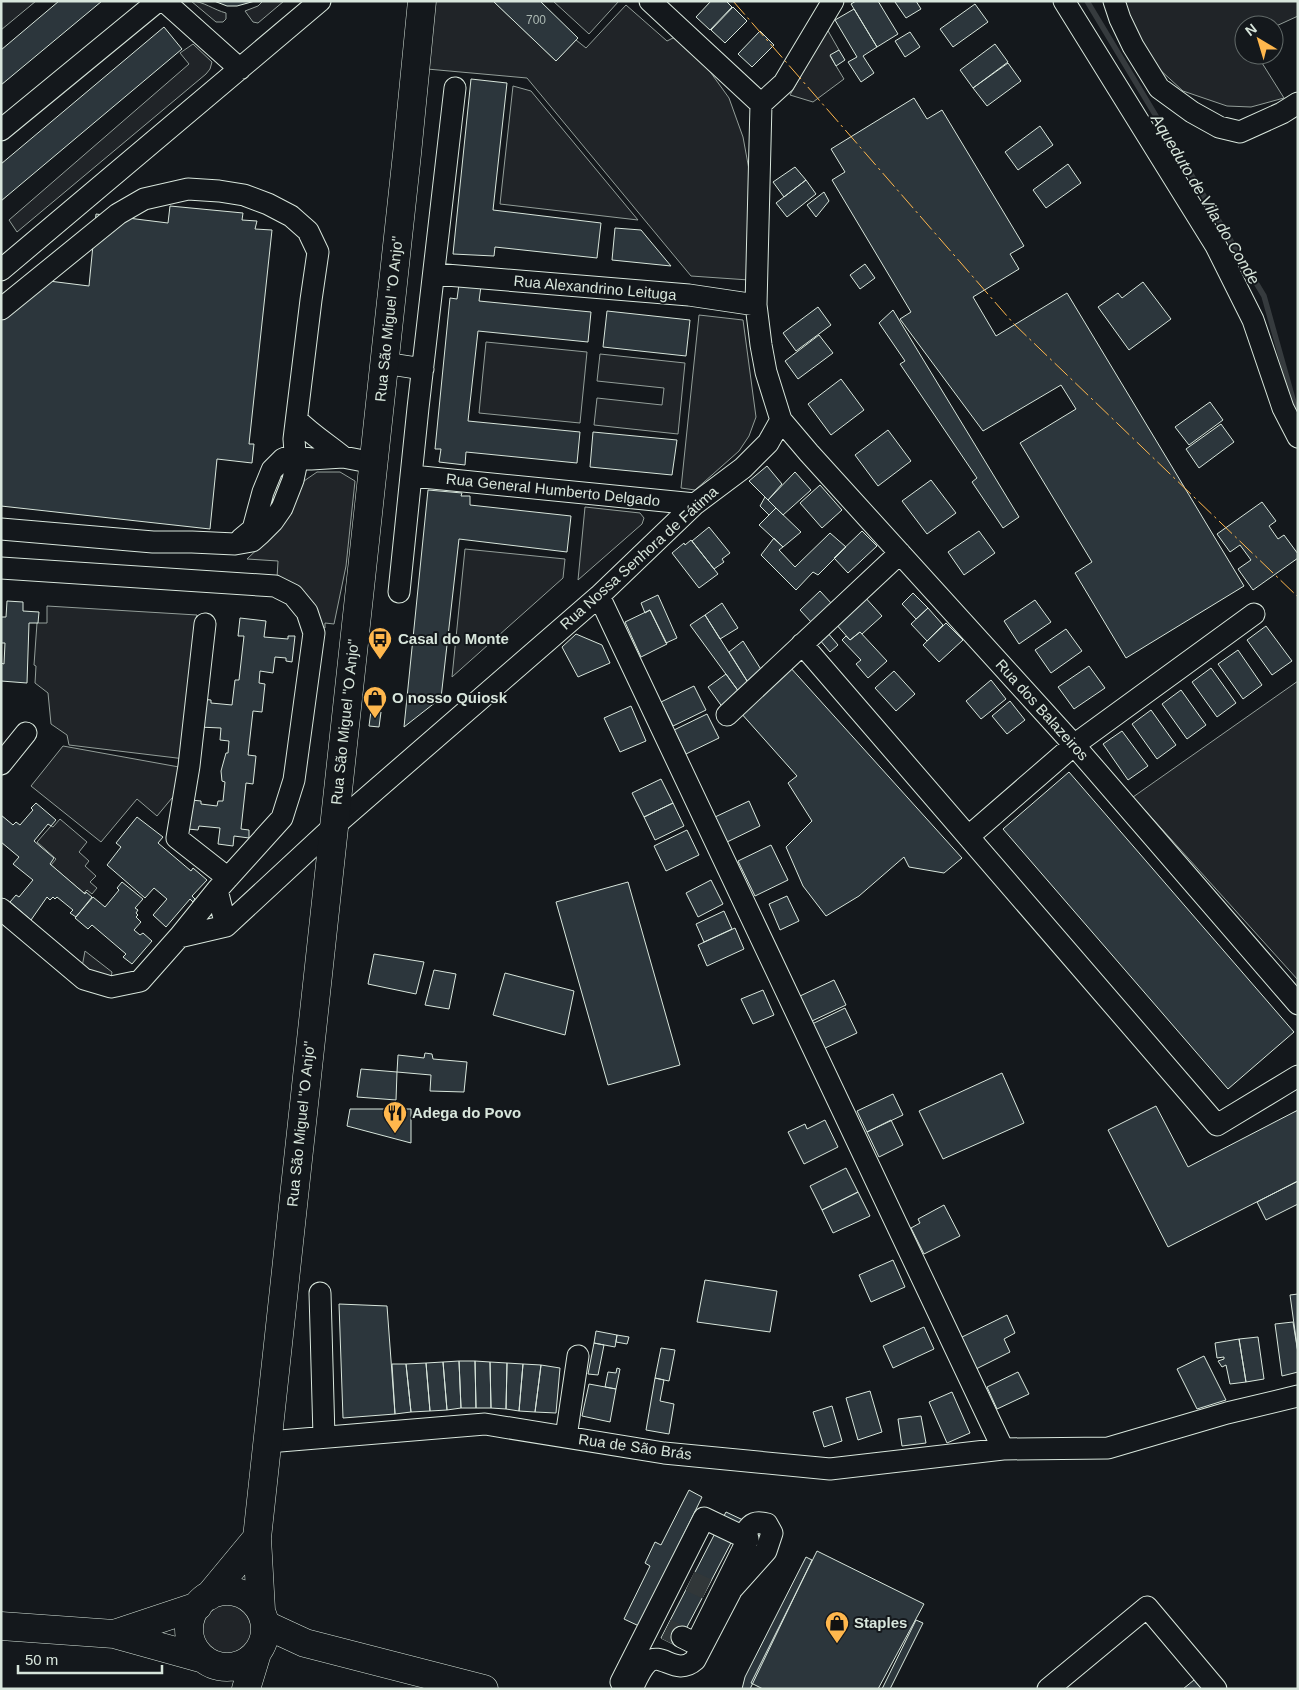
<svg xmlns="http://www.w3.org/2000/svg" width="1299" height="1690" viewBox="0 0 1299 1690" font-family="Arial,sans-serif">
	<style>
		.green { fill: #202428; stroke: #939e99 }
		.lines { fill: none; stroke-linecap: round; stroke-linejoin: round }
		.stream { stroke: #363b3e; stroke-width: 5.5 }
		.building { fill: #2c363c; stroke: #d8e6dc }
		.minor-tunnel { stroke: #313739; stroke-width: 21; stroke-dasharray: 21 11; stroke-linecap: butt }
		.minor-casing { stroke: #d8e6dc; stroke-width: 23 }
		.major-casing { stroke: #d8e6dc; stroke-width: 29 }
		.minor { stroke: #14181c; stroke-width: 21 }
		.major { stroke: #14181c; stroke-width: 28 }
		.power { stroke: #ffb74d; stroke-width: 1; stroke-dasharray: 18 4 2.5 4; stroke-linecap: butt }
		.labels { text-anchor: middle; stroke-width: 4; stroke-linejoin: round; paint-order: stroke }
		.number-label { font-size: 12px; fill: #adbab4 }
		.street-label { font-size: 15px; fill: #d8e6dc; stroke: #14181c }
		.poi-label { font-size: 15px; font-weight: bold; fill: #d8e6dc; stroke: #14181c; text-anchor: start }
		.water-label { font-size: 16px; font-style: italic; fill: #d8e6dc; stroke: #14181c }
	</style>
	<rect width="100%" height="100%" fill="#14181c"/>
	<path class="green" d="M1,1H36L1,30Z
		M191,1C203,1 214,10 226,13V19L223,22H216Z
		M263,1H284L258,23L253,22L245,11L258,6Z
		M435,1H493L556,61L576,40L586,48L626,5L667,41L675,37L706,66L729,98L743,137L750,175L749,280L691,276L527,78L427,69Z
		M553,1H619L589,34Z
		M1122,1H1298V16L1274,27V25H1244V55H1257L1284,98L1251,107L1227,106L1183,91L1158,68L1133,32Z
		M827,29L839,50L830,56L844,79L813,102L790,95Z
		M193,44L212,62L210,69L206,74L17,232L9,220L189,64L180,53Z
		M513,86L531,91L638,220L500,204Z
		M699,315L743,320L756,417L749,436L739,451L695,490L681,488Z
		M486,342L587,352L580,423L479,413Z
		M600,354L685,363L678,434L594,425L597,398L662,405L664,388L597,381Z
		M317,472H340L355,481L346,566L334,624L325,623V628L320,627L277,578L278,561L247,559L283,525L304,481Z
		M585,507L640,513L644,518L642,524L578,580Z
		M465,549L565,559L563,578L452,677Z
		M47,606L197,615L185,759L69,745L67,735L51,724L48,693L35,683L36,666L34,665L37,623H47Z
		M1298,681V980L1133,797Z
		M63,746L179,767L177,792L157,816L137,799L101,842L31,786Z
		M60,819L87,842L79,852L89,861L85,866L96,876L90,882L97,888L92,894L87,890L84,893L51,865L56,859L37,842L51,826L53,827Z
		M85,951L112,972L111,978H104L82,967Z
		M200 1630a28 28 0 1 1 56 0a28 28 0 1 1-56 0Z"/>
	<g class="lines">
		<path class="stream" d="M1087,1L1264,296L1294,403L1298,409"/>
	</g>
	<path class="building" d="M59,1H102L1,85V50Z
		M214,1H255L237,6H227Z
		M493,1H540L578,38L556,61Z
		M711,1H726L732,7L710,30L696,17Z
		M856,1H878L898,34L877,47L851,4Z
		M897,1H916L921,9L906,18L895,2Z
		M975,4L988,22L953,47L940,29Z
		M733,7L747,21L725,43L711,30Z
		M854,9L877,47L863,56L874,73L861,82L848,62L857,57L835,20Z
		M164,27L182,49L1,201V164Z
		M760,31L774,45L752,67L738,54Z
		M910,32L920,47L905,57L895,41Z
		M995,44L1008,62L973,88L960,70Z
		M839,50L845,60L836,66L830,55Z
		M1008,63L1021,81L987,106L973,88Z
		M471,79L507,83L493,210L601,223L597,258L495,247L494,256L453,254Z
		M914,98L927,119L942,110L1024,246L1010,254L1019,269L973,297L996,336L1067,293L1244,586L1126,658L1075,573L1092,562L1020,443L1076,409L1061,385L983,431L900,319L911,312L832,180L845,172L831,149Z
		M1040,126L1053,145L1018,170L1005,152Z
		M1068,164L1081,183L1046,208L1033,190Z
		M795,167L806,180L784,197L773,182Z
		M806,180L816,194L787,217L776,203Z
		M824,192L829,201L816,217L807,205Z
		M170,206L243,213L242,220L257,221L255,229L272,230L249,444H254L252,463L217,459L210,529L1,506V297L33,279L89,286L96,214L168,223Z
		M615,228L641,230L671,266L612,260Z
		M865,264L875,278L860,289L850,275Z
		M1143,282L1171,319L1129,350L1098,307L1118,293L1122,298Z
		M459,284L481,286L479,301L591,312L588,342L478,331L468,421L580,432L577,463L466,452L465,465L439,462L441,449H435L450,298L457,299Z
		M818,307L831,325L796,351L783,333Z
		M893,310L1019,517L1003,528L972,482L977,478L900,364L905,361L879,323Z
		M607,311L690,320L686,356L603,347Z
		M819,335L833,353L798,379L785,361Z
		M841,379L864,410L831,435L808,404Z
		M1210,402L1223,420L1189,445L1175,427Z
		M1221,424L1234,442L1199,468L1186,449Z
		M888,430L911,461L878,486L855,455Z
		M593,432L677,440L672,475L590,467Z
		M767,466L782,484L768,500L749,481Z
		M795,472L811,490L783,515L768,500Z
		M931,480L956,513L927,534L902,501Z
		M820,485L842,510L822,528L800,503Z
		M428,490L462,493L461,496H470V505L571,516L567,552L459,539L441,698L404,727Z
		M765,497L776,508L769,515L760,506Z
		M1262,502L1276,521L1269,526L1278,539L1284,535L1298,554V558L1253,590L1238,569L1251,560L1240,545L1230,552L1217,534Z
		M776,508L801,532L783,547L759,525Z
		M709,527L730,553L722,559L724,562L714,569L692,541Z
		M862,531L877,546L848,573L834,558Z
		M979,531L995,553L964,575L948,552Z
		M830,533L846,547L818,575L813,572L796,590L761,555L774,538L783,547L779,550L795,567Z
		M691,540L718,574L699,588L672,553L684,543L685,545Z
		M820,591L832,604L812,623L800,610Z
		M913,593L928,608L916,619L902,604Z
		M658,595L677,638L666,643L650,610L645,613L641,603Z
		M863,595L882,616L862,634L860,632L850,640L835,623Z
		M1035,600L1051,622L1019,644L1004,621Z
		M7,601L23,602V611L39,612L38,623H29L27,683L1,681V663L4,664L5,643H1V617H6Z
		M722,603L738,628L720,639L705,615Z
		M928,608L943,625L927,641L911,624Z
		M650,610L667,644L641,657L625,622Z
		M705,615L749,684L739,692L690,625Z
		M240,618L266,621L264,637L288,639V636H295L292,662L286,661V658L275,657L273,673L260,671L259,683L265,684L262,712L253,711L248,755L256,756L253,784L246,783L241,829L249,830V838L234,836L233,846L218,844L220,828L199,826L198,830L188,829L191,800L201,801V804L217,806L218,801H223L225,782L222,781L221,771L226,753H228L229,741L220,740L221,728L198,727L201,699L211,700V703L232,705L235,680H239L244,636H238Z
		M946,623L963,640L939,662L923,645Z
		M1266,626L1292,661L1272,675L1247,640Z
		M1066,629L1082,651L1051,673L1035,650Z
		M827,632L838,645L830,652L819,639Z
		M860,632L887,661L868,678L856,664L861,660L842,640L846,636L850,640Z
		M576,634L602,645L610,663L578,677L562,647Z
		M743,641L762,671L749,684L729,652Z
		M1238,650L1262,685L1243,699L1218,664Z
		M789,666L962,858L944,873L909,867L904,857L859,896L826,916L803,886L786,847L812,821L788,783L797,776L740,712Z
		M1089,666L1105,688L1074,709L1058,687Z
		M1211,668L1236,703L1217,717L1192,682Z
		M894,671L915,694L896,711L875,688Z
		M726,674L739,692L723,708L708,687Z
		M991,680L1006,699L981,719L966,701Z
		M694,686L706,710L673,726L661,702Z
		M1181,690L1206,725L1187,739L1162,704Z
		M1010,701L1025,720L1007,734L992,716Z
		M631,706L646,741L620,752L604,718Z
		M1151,710L1176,745L1157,759L1132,724Z
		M371,711L381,712L379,727L369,726Z
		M707,714L719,738L686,754L674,730Z
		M1122,731L1148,766L1128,780L1103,744Z
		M1069,772L1294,1032L1228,1089L1003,829Z
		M661,779L673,803L644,817L632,793Z
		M749,801L760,826L727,842L715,817Z
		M36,803L56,820L51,826L48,824L34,841L54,858L50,864L85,894L86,892L92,897L76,917L70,913L73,910L57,897L55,899L53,897L50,900L47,897L31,920L10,902L16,895L19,897L33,880L13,864L19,857L1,842V815L13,825L16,822L20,825L33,810L31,808Z
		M673,803L684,826L655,840L644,817Z
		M137,817L163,837L158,843L191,871L193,868L207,880L192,896L195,899L193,902L190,899L166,927L153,915L167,899L154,888L145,898L107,865L121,847L116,843Z
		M687,830L699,855L666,871L654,846Z
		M771,845L788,880L755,896L738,861Z
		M711,880L723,904L698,917L686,893Z
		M122,882L143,899L135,908L138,910L136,913L138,915L136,917L141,922L134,930L140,935L143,933L152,941L132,964L123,957L126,954L92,925L88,929L75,918L93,897L105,907L119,890L117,888Z
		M628,882L680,1065L608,1085L556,902Z
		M787,896L799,921L780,930L769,904Z
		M724,911L732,929L704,942L696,924Z
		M735,928L744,949L707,966L698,945Z
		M374,954L424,962L416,994L368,984Z
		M434,970L456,974L449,1009L425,1005Z
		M505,973L574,991L565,1035L493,1015Z
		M834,980L846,1005L812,1021L800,996Z
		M763,990L774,1015L753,1024L741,999Z
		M845,1008L857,1033L823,1049L812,1024Z
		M425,1053L432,1054L433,1059L467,1062L464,1092L430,1091L431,1075L397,1072L398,1055L424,1058Z
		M361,1069L397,1072L396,1100L357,1097Z
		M1002,1073L1024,1123L943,1159L919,1111Z
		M893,1094L903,1115L867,1132L857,1111Z
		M1156,1106L1188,1167L1298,1110V1181L1168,1247L1108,1130Z
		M350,1109H411V1143L347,1126Z
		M825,1120L838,1147L804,1164L788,1132L805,1124L807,1129Z
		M891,1120L903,1145L879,1157L867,1132Z
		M846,1168L858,1192L822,1210L810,1186Z
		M1298,1181V1204L1266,1220L1257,1202Z
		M858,1192L870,1216L833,1233L822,1210Z
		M944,1205L960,1236L924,1254L911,1228L920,1223L918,1219Z
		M893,1260L905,1287L871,1302L859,1275Z
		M705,1280L777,1291L770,1332L697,1322Z
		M1298,1294V1353L1290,1295Z
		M339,1304L387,1306L395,1414L343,1418Z
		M1007,1315L1015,1333L1004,1339L1010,1352L976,1369L960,1338Z
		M1293,1322L1298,1353V1372L1282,1376L1275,1324Z
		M924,1327L934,1349L893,1368L883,1346Z
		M596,1331L617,1335L615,1347L594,1343Z
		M617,1335L629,1337L627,1344L616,1342Z
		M1258,1337L1264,1379L1246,1382L1239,1339Z
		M1239,1339L1246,1382L1230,1384L1226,1365L1222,1367L1218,1361L1224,1359V1357L1217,1358L1215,1343Z
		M594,1343L604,1345L598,1375L588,1374Z
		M661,1348L675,1350L669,1381L655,1378Z
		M1204,1356L1226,1400L1197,1409L1177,1369Z
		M459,1361L461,1408L447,1410L443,1362Z
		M459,1361H475L476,1408H461Z
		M475,1361L490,1362L491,1408H476Z
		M443,1362L447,1410L430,1411L426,1363Z
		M490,1362L507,1363L506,1409L491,1408Z
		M426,1363L430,1411L411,1412L406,1364Z
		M507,1363L523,1364L519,1411L506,1409Z
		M392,1364H406L411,1412L395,1414Z
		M523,1364L541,1365L535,1412L519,1411Z
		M541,1365L560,1368L556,1413L535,1412Z
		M617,1368L620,1369L616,1389L605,1387L608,1372L616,1373Z
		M1018,1372L1029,1394L997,1409L987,1387Z
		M655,1378L664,1380L660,1401L674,1404L669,1434L646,1430Z
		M589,1384L616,1389L610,1422L582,1416Z
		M870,1391L882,1432L858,1440L846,1398Z
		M952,1392L970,1433L947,1443L929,1402Z
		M832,1406L842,1441L824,1447L813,1412Z
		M921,1416L926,1443L902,1446L898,1419Z
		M689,1490L702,1497L639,1626L624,1619L650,1566L645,1563L655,1542L661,1545Z
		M726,1512L743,1520L677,1646L661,1638Z
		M817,1551L924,1604L878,1689H763L751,1683Z
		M806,1557L812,1560L750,1689H742L745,1677Z
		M916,1620L923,1623L890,1689H882Z
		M1194,1680L1202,1689H1183Z"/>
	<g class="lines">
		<path class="minor-tunnel" d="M690,1581L707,1589
			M666,1629L682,1637"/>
		<g class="minor-casing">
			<path id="minor" d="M164,1L240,69
				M650,1L761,104
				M833,1L784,83L761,104L756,305L761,345L766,372L781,420L809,453L1074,745L1298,1004
				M1064,1L1216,246L1253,320L1283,408L1298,437
				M1114,1L1120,19L1133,46L1159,88L1192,112L1219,127L1240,132L1282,113L1298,103
				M1,130L158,1
				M1,270L320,1
				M434,274L689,295L756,305
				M1,309L118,214L144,199L188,189L219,191L244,195L268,204L291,216L308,231L318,252L311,300L294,439L296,466L293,480L282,508L273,521L260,534L252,541L235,544L192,542H153L1,529
				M384,363L423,369
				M297,420C311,434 327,444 343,457
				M412,476L695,504
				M241,539L253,529L263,492L272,470L283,459L290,456L311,459L343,457L374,463
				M1,568L275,586L293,595L307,612L314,633L294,780L282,818L217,890L226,926
				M399,592L418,408L455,88
				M599,596L1003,1449
				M205,624L189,766L177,838L228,878
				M802,644L1217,1125L1298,1076
				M727,715L900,553
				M1,764L26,733
				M969,836L1074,745L1254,614
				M1,909L84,979L111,987L140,981L179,937L226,926L334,826L599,596L695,504L743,468L768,443L781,420
				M179,937L217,890
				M320,1293L324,1437
				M566,1437L578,1356
				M268,1442L485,1424L664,1453L830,1469L1003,1449L1108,1448L1227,1413L1298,1396
				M621,1682L704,1518L748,1539
				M632,1689C636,1680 641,1668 648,1662C662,1651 676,1677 695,1660L732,1589L766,1551L772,1533L767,1524C756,1521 751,1523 746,1532L748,1539L696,1644L682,1637
				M1048,1689L1147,1607L1216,1689"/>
		</g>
		<g class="major-casing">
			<path id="major" d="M189 1629a38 38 0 1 1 76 0a38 38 0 1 1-76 0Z
				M209,1596L257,1538
				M261,1610L257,1538L407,154L422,1
				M266,1625L305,1643L484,1689
				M1,1626L114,1634L204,1659
				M114,1634L198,1606
				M246,1689L257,1653"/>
		</g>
		<use href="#minor" class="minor"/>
		<use href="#major" class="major"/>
		<path class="power" d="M733,1L1014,324L1298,597"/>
	</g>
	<defs>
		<g id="bus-pin" transform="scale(1.25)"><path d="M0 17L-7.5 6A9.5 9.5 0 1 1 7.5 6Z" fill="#ffb74d" stroke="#14181c"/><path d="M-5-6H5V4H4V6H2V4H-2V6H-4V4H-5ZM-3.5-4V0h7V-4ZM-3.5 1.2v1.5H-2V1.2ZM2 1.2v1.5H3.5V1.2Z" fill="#111"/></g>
		<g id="shop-pin" transform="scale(1.25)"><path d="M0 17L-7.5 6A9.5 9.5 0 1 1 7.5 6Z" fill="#ffb74d" stroke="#14181c"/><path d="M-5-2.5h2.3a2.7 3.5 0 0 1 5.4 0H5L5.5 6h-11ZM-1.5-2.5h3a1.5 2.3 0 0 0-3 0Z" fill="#111"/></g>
		<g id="restaurant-pin" transform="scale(1.25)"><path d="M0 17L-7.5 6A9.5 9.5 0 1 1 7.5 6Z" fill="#ffb74d" stroke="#14181c"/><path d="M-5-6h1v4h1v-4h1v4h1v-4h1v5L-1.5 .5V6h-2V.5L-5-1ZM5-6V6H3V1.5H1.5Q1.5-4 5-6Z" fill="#111"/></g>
	</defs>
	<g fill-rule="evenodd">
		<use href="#bus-pin" x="380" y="639"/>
		<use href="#shop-pin" x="375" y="698"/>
		<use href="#restaurant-pin" x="395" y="1113"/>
		<use href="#shop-pin" x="837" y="1623"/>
	</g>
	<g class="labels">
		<g class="number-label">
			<text x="536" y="24">700</text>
		</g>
		<g class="street-label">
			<text transform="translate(595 288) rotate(5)" y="5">Rua Alexandrino Leituga</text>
			<text transform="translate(389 319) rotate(-84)" y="5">Rua São Miguel "O Anjo"</text>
			<text transform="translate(553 490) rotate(6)" y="5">Rua General Humberto Delgado</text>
			<text transform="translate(639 558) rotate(-42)" y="5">Rua Nossa Senhora de Fátima</text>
			<text transform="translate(1042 710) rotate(48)" y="5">Rua dos Balazeiros</text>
			<text transform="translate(345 722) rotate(-84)" y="5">Rua São Miguel "O Anjo"</text>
			<text transform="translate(301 1124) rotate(-84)" y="5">Rua São Miguel "O Anjo"</text>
			<text transform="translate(635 1447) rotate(8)" y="5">Rua de São Brás</text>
		</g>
		<g class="poi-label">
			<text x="398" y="644">Casal do Monte</text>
			<text x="392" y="703">O nosso Quiosk</text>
			<text x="412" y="1118">Adega do Povo</text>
			<text x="854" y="1628">Staples</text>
		</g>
		<g class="water-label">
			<text transform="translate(1206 199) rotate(59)" y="6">Aqueduto de Vila do Conde</text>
		</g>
	</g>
	<rect width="1299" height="1690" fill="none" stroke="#d8e6dc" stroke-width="5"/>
	<g transform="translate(1259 40) rotate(322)"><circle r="24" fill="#14181c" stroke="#626a69"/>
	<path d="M0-4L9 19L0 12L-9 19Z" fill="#ffb74d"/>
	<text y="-8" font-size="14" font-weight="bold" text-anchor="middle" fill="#d8e6dc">N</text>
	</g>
	<path d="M18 1665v8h144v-8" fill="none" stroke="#d8e6dc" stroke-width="2.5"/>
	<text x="25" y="1665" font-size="15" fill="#d8e6dc" stroke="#14181c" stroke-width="4" paint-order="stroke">50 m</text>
</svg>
